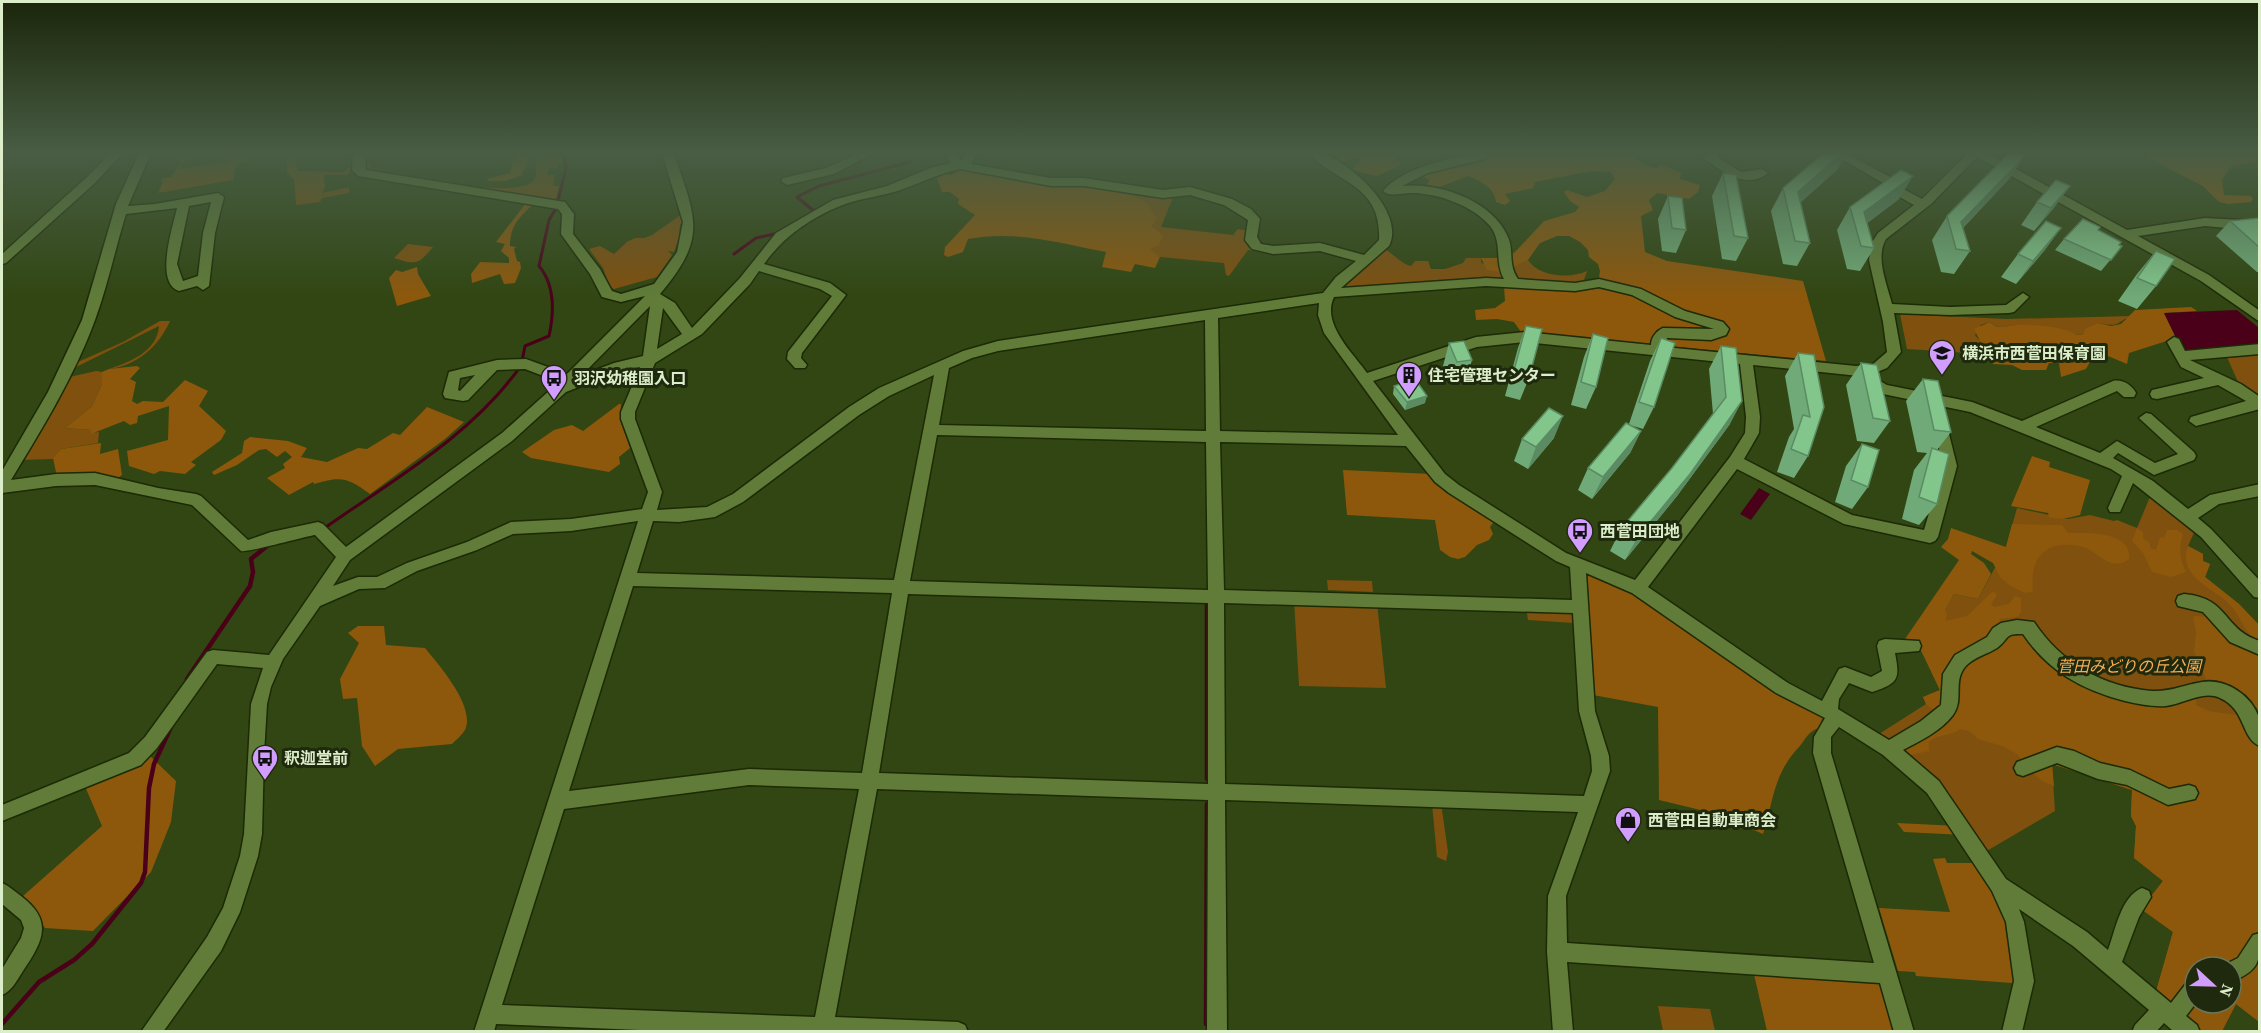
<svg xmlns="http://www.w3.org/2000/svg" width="2261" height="1033" viewBox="0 0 2261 1033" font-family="'Source Serif 4','Noto Sans JP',serif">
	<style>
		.green { fill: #7f500e; fill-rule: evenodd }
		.forest { fill: #8d580c; fill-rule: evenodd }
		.water { fill: #4a0019 }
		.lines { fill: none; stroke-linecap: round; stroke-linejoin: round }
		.stream-far1 { stroke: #4a0019; stroke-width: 3 }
		.stream { stroke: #4a0019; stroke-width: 4.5 }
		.minor-casing { stroke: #1c2a06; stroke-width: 3 }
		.minor { fill: #607c38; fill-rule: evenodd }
		.wall { fill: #70aa78 }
		.shaded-wall { fill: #5b8b62 }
		.building { fill: #82c68c; stroke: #5b8b62; stroke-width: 1.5 }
		.labels { text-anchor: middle; stroke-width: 6; stroke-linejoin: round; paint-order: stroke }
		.poi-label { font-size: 16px; font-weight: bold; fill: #dcedca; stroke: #1e290d; text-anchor: start }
		.park-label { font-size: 16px; font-style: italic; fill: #f9ad53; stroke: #1e290d }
	</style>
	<rect width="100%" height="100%" fill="#314612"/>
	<path class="green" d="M231,153H239L249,161L236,164L233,180L158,193L163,182L161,181L163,178L171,177L181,162L173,161L177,155H188L180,169L230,161Z
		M287,153H292L298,171L343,172L350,166L354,153H356L355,168L347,175H324V184L326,185L322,193L349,187V193L322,198L320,202L296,205L294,179L287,173Z
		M364,153H374L368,160L370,161L369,164H372L369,169L401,174L411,179C434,181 518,197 533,181C538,176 536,164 536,157H542L544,153H562L564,163L558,164L557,168L551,167L547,172L548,175H555L553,186H559L555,204H553L530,197L474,191L367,171L364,168Z
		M1089,185L1174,195L1161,227L1233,235L1238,229L1248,231V239L1271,252L1270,254L1248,250L1229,276L1226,275L1224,263L1160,257L1149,249C1151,238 1155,223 1151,212C1147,195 1104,189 1089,185Z
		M682,214L683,223L680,224L679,237L674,252L668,251L672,255L657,277L614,289L610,287L603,268L589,249L600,246L614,254L627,242L635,238H644L652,235Z
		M408,244L433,247C418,265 416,265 394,258Z
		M1383,248C1393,253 1401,264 1411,266L1415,261H1428L1431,269H1445L1463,263L1466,258H1481V263L1507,268L1528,260C1539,277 1570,279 1587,271L1583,283L1336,288Z
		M1900,314L2006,319L2132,316C2115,322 2121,328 2098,323L2084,334L2076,335C2058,332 2037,325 2018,325C2007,325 1999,331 1990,322L1981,325L1975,335L1982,343L1963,351L1968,353L1907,349Z
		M160,321H170C159,346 137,366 109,369C129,362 157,352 159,326L68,371L69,366L123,342Z
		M2259,353V396L2239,384L2226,355Z
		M96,371L102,372V384L92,406L65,428L92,430L91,433L99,432L98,443L61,449L53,459L20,460L65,378Z
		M2152,492L2197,526L2188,546L2203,554V561L2210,564L2205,577L2239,604L2259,625L2260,1019L2258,1021L2236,1004L2222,1031L2155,995L2173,932L2141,909L2163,881L2134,858L2136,826L2131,816L2132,790L2052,764L2055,811L1985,852L1879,734L1926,704L1923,697L1940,690L1917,642L1933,629L1954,594L1978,599L2006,547L2017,508L2068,519L2090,515L2114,521L2117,520L2137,528ZM2195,967H2231V1003H2195Z
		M1327,580L1372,581L1373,592L1328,590Z
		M1294,600L1377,603L1386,688L1299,686Z
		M1526,607L1568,610L1573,614V623L1528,620Z
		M1441,803L1448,852L1446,861L1437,857L1432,804Z
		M1658,1006L1710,1009L1715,1031H1663Z"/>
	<path class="forest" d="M515,153H529L527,166L522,172L523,175L505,181H488L487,179L510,173Z
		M1323,153H1393L1402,165L1377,176L1352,170L1361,158L1357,157L1339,163Z
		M1496,153H1628L1648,166L1657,168L1660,164L1681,173L1680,179L1700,185L1698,192L1689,199L1657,193L1649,200L1653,210L1641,216L1645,252L1667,261L1803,281L1826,361L1521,332L1514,322L1497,319L1476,320L1475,310L1495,308L1505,301L1504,287L1510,283L1578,292L1598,285L1600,271L1598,264L1589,257L1588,250L1580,242L1569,236H1557L1540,243L1528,260L1501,272L1487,270L1481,258H1505L1515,252L1544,221L1575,212L1579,207L1570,201L1564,192L1567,190L1587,197L1605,191L1615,179L1611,172L1591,171L1535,182L1533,188L1505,194L1510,201L1505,205L1496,202C1495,188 1481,181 1468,176L1434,189L1425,186L1430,180L1424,177L1401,187C1427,163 1467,170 1496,153Z
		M2139,153H2259V161L2230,167L2222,180L2224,195L2251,196L2253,199L2251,202L2228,204L2219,202L2203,186Z
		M964,168C999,173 1124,184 1146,203C1151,207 1152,213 1157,218L1152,226L1163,236L1159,245L1150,249L1160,257L1155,268L1135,264L1131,272L1102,267L1106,252C1059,243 1016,230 968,239L963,252L948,257L944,255L945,247L975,215L958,204L959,199L950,192H942L936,176L944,173L951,175Z
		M526,203L532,205C519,218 510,226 510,246L516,247L514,249L517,261L520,262L521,268L515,283L504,284L500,274L472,283L471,274L480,262L509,263V258L501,251L505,244L496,242Z
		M417,267L418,274L431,296L397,306L389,278L396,270L402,272Z
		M2191,307L2197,311L2164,313L2176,338L2129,353L2127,364L2096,351L2086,369L2061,377L2059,363H2049L2046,370H2022L2012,365L1992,364L1976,352L1963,351L1962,345H1976L1981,343L1974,329L1990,322C1998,331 2007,325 2017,325C2030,324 2067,327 2076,335L2084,334L2085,329L2098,323L2111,326L2121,324L2135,310Z
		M137,366L140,368L130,379L136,382L132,401L137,404L143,401L163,402L185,380L208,391L199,406L226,431L221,440L191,462L196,465L185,474L160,471L154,474L129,466L127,451L168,440L169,406L138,416L137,423L130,425L124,421L91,434V430L65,428L92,406L102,384V372L109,369Z
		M619,404H621L620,420L630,448L619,457L620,464L609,472L531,458L522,452L554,430L572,425L583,431Z
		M427,407L464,422L445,439L370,494C347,477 341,476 314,484L313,482L289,495L267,478L285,468L283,464L292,457L285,451L277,457L266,449L259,450L237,465L214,475L212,472L242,453L244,441L250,437L288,441L307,448L301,457L327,462L358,448L367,449L393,433L400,435Z
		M101,443L100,454L118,449L122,475L115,480L57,477L53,458L61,449Z
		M2032,456L2050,462L2049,467L2090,480L2080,515C2069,518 2060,520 2049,517L2048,513L2011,506Z
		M1343,470L1432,474L1495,520L1490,527L1493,534L1489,540L1477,545L1465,557L1458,559L1450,557L1440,550L1435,520L1347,515Z
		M2012,524L2062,525L2068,533C2086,533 2132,530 2129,559C2110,573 2100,552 2083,547C2047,538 2029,556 2033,592L2025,593L2009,585L2000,577L1993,563L1972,551L1971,554L1984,563L1991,574L1978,599L1954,594L1945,610L1947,615L1945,621L1967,616L1993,591L1997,595L1991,604L1994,607L2009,604L2015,596L2021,598V612L2017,617L1999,619L2003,625L2017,628L2033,641L2100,681L2138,693L2196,696V705L2209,711L2244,716L2259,725L2258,1021L2236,1004L2222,1031H2197L2155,995L2173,932L2141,909L2163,881L2134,858L2136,826L2131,816L2132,790L2052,764L2054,786L2042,781L2028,769L2017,754L2002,746L1978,739L1969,731L1960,729C1950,737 1937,734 1929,742V751L1906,756L1896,748L1945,720L1926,704L1923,697L1940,690L1917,642H1903L1959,560L1941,547L1948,539L1951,528L2006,547ZM2195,967H2231V1003H2195Z
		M2137,528L2143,532V538L2150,543V548L2156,550L2160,537L2164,538L2167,530H2177L2183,534C2179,548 2179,559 2186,572L2171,577L2152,572L2143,553L2132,541Z
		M2188,546L2203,554V561L2210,564L2205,577L2239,604L2259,625V645C2246,634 2242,620 2232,607C2217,589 2176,578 2188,546Z
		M1586,569L1598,571L1824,714L1819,728C1807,732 1807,738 1799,747C1773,775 1774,799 1763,834L1717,814L1659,800L1658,707L1593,695Z
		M2193,616L2212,617L2259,653V709L2208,683L2194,652L2196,632Z
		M358,626H384L386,645L425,648C439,665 476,707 465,730C462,735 456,740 452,744L398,749L375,766L362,746L357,698L343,699L340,679L359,643L348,633Z
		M150,756L176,781L171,822L151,872L93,931L45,928L23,896L102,826L84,784Z
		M1897,823L1958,826L1964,835L1904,832Z
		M1945,858L1947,863H1982L2009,915L2016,981L2012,983L1916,976L1915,972L1898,971L1879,908L1950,912L1933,859Z
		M1753,970L1881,978L1897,1031H1767Z"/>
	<path class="water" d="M2237,310L2259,328V345L2183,352L2164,313Z
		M1759,488L1770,494L1751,520L1740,514Z"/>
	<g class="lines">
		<path class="stream-far1" d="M557,204L566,169L563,153
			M814,211L797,197L819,186L910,162
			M734,254L756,238L774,234
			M522,361L525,346L549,336C554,313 555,285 539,266L549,220L555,210
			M326,527C393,480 472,435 520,367"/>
		<path class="stream" d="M1207,602V779
			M187,679L250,586L253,572L251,559L267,546
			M2,1024L39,982L74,960L92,944L141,883L145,872L149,788L154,764L171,727
			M1206,1024L1207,804"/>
		<g class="minor-casing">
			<path id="minor" d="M111,153H123L95,183L6,263L2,264V254L87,177Z
				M139,153H151L128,206L155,204L218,193L224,197L215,233L209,286L203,290L197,286L179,291C154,283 173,226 177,208L126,214C115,249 108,285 95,320C74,377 42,429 11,480L56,474L95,473L158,488L196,494L201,496L248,540L271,532L318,522L323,524L346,547L502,433L559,382L525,369L497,370L468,400L463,401L445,398L443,394L449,372L497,360L526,359L567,374L645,296L621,302L602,297L590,274L561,234L562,214L558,209L358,176L352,170L353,153H365L366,170L565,202L574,214L573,234L600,269L612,291L621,294L654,284L677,252L683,222L662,153H674C695,218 709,236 660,294L675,303L692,328L740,278L776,233L833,200L887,186L933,167L951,163L945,153H957L961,161L966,153H978L971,164L1051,178H1084L1163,190L1190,187L1232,199L1251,209L1260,219L1257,237L1261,244L1273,246L1320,243L1364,255L1379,240C1382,184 1336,183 1308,153C1312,153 1318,152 1322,153C1351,163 1406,212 1389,246L1341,288L1486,278L1504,279C1494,262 1503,242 1490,226C1473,206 1440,194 1414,193C1404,192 1390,198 1383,191C1403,166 1464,153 1495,153L1481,160L1428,173L1402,186C1438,182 1491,200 1507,235C1515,250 1507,263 1518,279L1575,283L1599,279L1641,289L1685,311L1723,322L1729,329L1726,335L1711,340L1667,338L1665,347L1856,366L1873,364L1887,352L1883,322L1869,260L1871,244L1878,233L1914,205L1889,191L1885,184L1831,153H1845L1894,179L1898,186L1922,199L1968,153H1987L2127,230L2205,218L2260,221L2259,231L2205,226L2138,236L2209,275L2260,311V322L2201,281L1977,157L1931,204L1886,239C1875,257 1887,284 1892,304L1950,307L2006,305L2023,293L2029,297L2014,312L2009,313L1950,315L1894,313L1901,352L1887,368L1870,375L1887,385L1972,402L2022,421L2113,381C2122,379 2132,385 2136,393L2134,397H2124L2117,391L2036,427L2100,453L2117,441L2155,463L2178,454L2139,418L2146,413L2151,414L2194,452L2196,456L2194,460L2154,475L2118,453L2113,458L2153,481L2188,509L2210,495L2260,484V496L2219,504L2198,518L2211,529L2260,581V598L2254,597L2201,537L2133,483L2120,512H2110L2108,508L2122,476L2111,469L1970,412L1883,394L1860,381L1859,376L1753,365L1760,417L1759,433L1744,459L1852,515L1924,530L1943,466L1933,422L1935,418H1945L1957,466L1938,537L1935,541L1930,543L1844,524L1737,469L1648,587L1788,683L1822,701L1839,669L1845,667L1871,677L1882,671L1877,646L1879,641L1885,639L1919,641L1921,646L1919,651L1895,653C1900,679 1899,683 1872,692L1849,683L1839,699L1838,709L1889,740L1921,721L1941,705L1943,674L1955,655L1987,637L1993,628L2001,623L2017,620L2034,622C2061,663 2103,687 2152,691C2170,692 2184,685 2202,682C2225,678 2252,695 2259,718C2261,726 2260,737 2260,746C2241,739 2246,709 2220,698C2203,690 2183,704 2166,706C2152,707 2138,704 2125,701C2082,690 2048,671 2023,634C2004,633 2009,639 1997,648C1988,654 1977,656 1968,664C1951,679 1965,699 1953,715C1941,731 1920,741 1903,750L1939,781L2006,879L2087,932L2108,950C2115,931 2121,896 2142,888L2149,891L2151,897L2139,917L2122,962L2171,1003L2188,981L2195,978L2196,1003L2186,1016L2197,1025L2200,1032H2174L2164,1023L2156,1032H2132L2135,1025L2149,1010L2073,946L2019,909L2024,922L2034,981L2022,1032H2002L2014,981L2006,922L1992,891L1927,793L1883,755L1839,727L1831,737V753L1914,1032H1894L1880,983L1567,962L1573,1032H1553L1547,952L1548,896L1578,812L1225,800L1227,1032H1207L1208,800L877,789L835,1017L958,1022L965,1025L968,1032H687L496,1024L494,1032H474L638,521L571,531L513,534L477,550L417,571L385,588L359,589L320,606L283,659L271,687L267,704L264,754L262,834L258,856L240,912L221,951L163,1032H141L207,937L223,908L240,856L244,834L251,704L263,668L217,664L157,748L141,765L2,821V805L129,753L145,737L207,652L213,650L269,655L336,557L315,535C303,537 246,553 241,551L192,505L95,485L56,486L2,493V471L48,392L82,320L116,204ZM960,169L1051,186H1084L1163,198L1190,195L1224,205L1248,220L1245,240L1252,249L1273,254L1320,251L1356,261L1336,277L1323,293L998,341L963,351L879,388L849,407L733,494L707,507L657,510L662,492L635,419V412L655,363L702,334L750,284L759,271L820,289L832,296L788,352L787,359L795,368H805L807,365L801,358L802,353L846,295L830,283L764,264C782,238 810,218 840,206C857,199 876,197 894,192C917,185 936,174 960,169ZM211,202L203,233L198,276L183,281L177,264L189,206ZM1486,286L1575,291L1599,287L1632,295L1675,317L1714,329L1663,328C1656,331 1651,338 1651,345L1525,332L1476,337L1367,373C1353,353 1321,324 1334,297ZM1319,303L1318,315L1324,333L1398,435L1220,431L1218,318ZM650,306L643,356L614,363L582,375ZM663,308L682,334L657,349ZM1205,320L1206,431L939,425L949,368L972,358L998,351ZM1525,342L1740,364L1746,417L1745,433L1730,457L1635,580L1566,553L1459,485L1445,474L1373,381L1477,347ZM640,367L621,412V419L648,492L642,509L571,519L511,522L467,542L407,563L377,577H358L333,586L350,560L512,441L566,392L622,370ZM475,375L460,391L458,390L460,378ZM934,375L894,580L637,573L653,521L679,522L715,517L743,502L859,415L889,396ZM937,435L1206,442L1208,590L910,581ZM1220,442L1406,446L1435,482L1449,493L1556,561L1570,567L1572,600L1224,590ZM1586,573L1632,593L1776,693L1825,718L1814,737L1813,753L1874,963L1567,943L1566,896L1610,771L1609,756L1595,711ZM633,586L892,593L862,773L749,769L569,791ZM908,594L1208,603V784L879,773ZM1224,603L1573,613L1579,711L1591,756L1592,771L1584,796L1225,784ZM749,785L859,789L815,1017L502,1005L564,809Z
				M859,153H874L834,174L787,185L781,181L783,178L826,168Z
				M1707,153H1721L1717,157L1741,172L1762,169L1768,173C1748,190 1722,172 1705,159L1703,157Z
				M2174,337L2179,339L2185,351L2260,344V354L2190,360L2241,384L2260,397V409L2196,426L2189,421L2191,417L2246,401L2218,385L2157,399L2152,398L2150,394L2152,390L2204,378L2181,367L2167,342Z
				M2184,594C2230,598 2222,629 2260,641V655L2230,642L2203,612L2178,606L2176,601L2178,596Z
				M2057,747L2074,751L2100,763L2130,770L2169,789L2189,785L2195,787L2198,793L2195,799L2168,805L2127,785L2098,779L2057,763L2023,776L2017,774L2014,768L2017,762Z
				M2,883C9,886 14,891 21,896C54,921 43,941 23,971C17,980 12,991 2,995V969L21,938L24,928L21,920L2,904Z
				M2260,933C2260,962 2260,970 2231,982V967H2223L2224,965L2238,958L2253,935Z"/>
		</g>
		<use href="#minor" class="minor"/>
	</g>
	<path class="wall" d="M1824,153H1846L1837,170L1800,202L1810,243L1797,266L1783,264L1771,211L1783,188Z
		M2025,156L2009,179L1963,228L1970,251L1954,274L1941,272L1932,240L1947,216Z
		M1723,173L1748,238L1736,261L1722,259L1712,196Z
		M2070,186L2053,209L2034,231L2021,225L2037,202Z
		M1668,196L1686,230L1676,253L1662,251L1658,219Z
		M1899,199L1867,223L1874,248L1860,271L1847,269L1837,230L1850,207Z
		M2259,218V272H2257L2216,236L2230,221Z
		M2061,228L2044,251L2016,284L2001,277L2018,254Z
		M2098,230L2122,246L2101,271L2055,250L2064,239Z
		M2156,251V286L2137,309L2118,301L2137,274Z
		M1526,326L1529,378L1520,400L1505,396L1518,348Z
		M1593,334L1596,387L1586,409L1571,405L1584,357Z
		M1661,338L1654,407L1643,429L1630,425L1641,431L1630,453L1592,499L1578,490L1588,468L1629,424L1650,361Z
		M1449,343L1472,360L1465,383L1451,384L1443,366Z
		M1721,346L1730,424L1677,496L1625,560L1610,551L1621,529L1672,468L1713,414L1709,369Z
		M1798,353L1814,355L1808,456L1794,478L1777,472L1789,437L1794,429L1785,376Z
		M1861,363L1890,421L1874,443L1857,441L1846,385Z
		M1923,379L1951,432L1937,450V504L1919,525L1902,519L1914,470L1927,453L1917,452L1906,401Z
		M1394,386L1425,403L1405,410L1393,394Z
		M1554,438L1528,469L1514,461L1522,439Z
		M1862,444L1868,487L1852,509L1835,502L1846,466Z"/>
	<path class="shaded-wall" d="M1842,153H1846L1837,170L1789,213L1798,192Z
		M2025,156L2009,179L1953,238L1961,222Z
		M1913,176L1899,199L1857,231L1864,212Z
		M2070,186L2053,209L2034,231L2051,208Z
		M2061,228L2044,251L2016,284L2033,261Z
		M1427,396L1425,403L1405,410L1407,402Z
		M1742,401L1730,424L1677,496L1625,560L1637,538Z
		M1563,416L1554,438L1528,469L1536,447Z
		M1641,431L1630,453L1592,499L1603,477Z"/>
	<path class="building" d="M1824,153H1842L1798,192L1810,243L1795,241L1783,188Z
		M2009,153H2018L2025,156L1961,222L1970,251L1956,249L1947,216Z
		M1901,170L1913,176L1864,212L1874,248L1861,246L1850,207Z
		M1723,173L1736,175L1748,238L1734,236Z
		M2056,180L2070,186L2051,208L2037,202Z
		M1668,196L1682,198L1686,230L1672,228Z
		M2259,218V247L2230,221Z
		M2083,219L2100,227L2098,230L2121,242L2119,245L2122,246L2111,260L2064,239Z
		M2046,221L2061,228L2033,261L2018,254Z
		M2156,251L2175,259L2156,286L2137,278Z
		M1526,326L1542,329L1529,378L1513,374Z
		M1593,334L1608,338L1596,387L1581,382Z
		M1661,338L1675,343L1654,407L1639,402Z
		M1464,341L1472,360L1457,362L1449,343Z
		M1721,346L1736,348L1742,401L1690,474L1637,538L1621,529L1672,468L1726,397Z
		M1798,353L1814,355L1824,407L1808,456L1791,449L1803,415L1810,417Z
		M1861,363L1877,365L1890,421L1873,418Z
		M1415,379L1427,396L1407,402L1394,386Z
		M1923,379L1938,381L1951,432L1934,430Z
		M1549,408L1563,416L1536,447L1522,439Z
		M1626,423L1641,431L1603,477L1588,468Z
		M1862,444L1879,450L1868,487L1851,480Z
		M1932,448L1949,454L1937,504L1919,497Z"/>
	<linearGradient id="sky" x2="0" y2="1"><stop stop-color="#1b260a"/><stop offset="0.51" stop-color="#485d44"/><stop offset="1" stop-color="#485d44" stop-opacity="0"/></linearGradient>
	<rect width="2261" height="298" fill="url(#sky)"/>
	<defs>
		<g id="school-pin" transform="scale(1.35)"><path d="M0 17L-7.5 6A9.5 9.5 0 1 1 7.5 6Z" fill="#d19dfe" stroke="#1e290d"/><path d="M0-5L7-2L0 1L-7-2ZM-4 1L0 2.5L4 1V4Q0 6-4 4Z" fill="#111"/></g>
		<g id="building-pin" transform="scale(1.35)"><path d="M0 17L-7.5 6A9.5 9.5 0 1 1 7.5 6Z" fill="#d19dfe" stroke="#1e290d"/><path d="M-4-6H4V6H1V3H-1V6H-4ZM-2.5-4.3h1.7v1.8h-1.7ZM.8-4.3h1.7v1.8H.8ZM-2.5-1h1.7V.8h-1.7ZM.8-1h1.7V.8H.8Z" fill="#111"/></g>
		<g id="bus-pin" transform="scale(1.35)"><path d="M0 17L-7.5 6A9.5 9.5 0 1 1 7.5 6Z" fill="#d19dfe" stroke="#1e290d"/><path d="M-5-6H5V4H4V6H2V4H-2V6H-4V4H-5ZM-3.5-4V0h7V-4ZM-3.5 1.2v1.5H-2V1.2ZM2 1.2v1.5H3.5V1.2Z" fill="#111"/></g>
		<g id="shop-pin" transform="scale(1.35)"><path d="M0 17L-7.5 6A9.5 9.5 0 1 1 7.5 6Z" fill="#d19dfe" stroke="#1e290d"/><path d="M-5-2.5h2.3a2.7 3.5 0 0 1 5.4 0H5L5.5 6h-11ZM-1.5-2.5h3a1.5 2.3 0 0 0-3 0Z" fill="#111"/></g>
	</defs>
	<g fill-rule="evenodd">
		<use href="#school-pin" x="1942" y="353"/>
		<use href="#building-pin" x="1409" y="375"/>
		<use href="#bus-pin" x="554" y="378"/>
		<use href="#bus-pin" x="1580" y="531"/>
		<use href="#bus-pin" x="265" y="758"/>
		<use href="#shop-pin" x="1628" y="820"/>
	</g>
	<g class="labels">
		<g class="poi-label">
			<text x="1962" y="359">横浜市西菅田保育園</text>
			<text x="1428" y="381">住宅管理センター</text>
			<text x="574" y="384">羽沢幼稚園入口</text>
			<text x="1600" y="537">西菅田団地</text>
			<text x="284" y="764">釈迦堂前</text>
			<text x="1648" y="826">西菅田自動車商会</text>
		</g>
		<g class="park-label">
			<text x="2129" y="672">菅田みどりの丘公園</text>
		</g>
	</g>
	<rect width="2261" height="1033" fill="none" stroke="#dcedca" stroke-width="6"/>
	<g transform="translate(2213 985) rotate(112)"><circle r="28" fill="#1e290d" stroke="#6a7759" stroke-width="1.5"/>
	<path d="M0-4.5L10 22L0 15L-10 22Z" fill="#d19dfe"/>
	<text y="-9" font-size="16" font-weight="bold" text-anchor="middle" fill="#dcedca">N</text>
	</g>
</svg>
